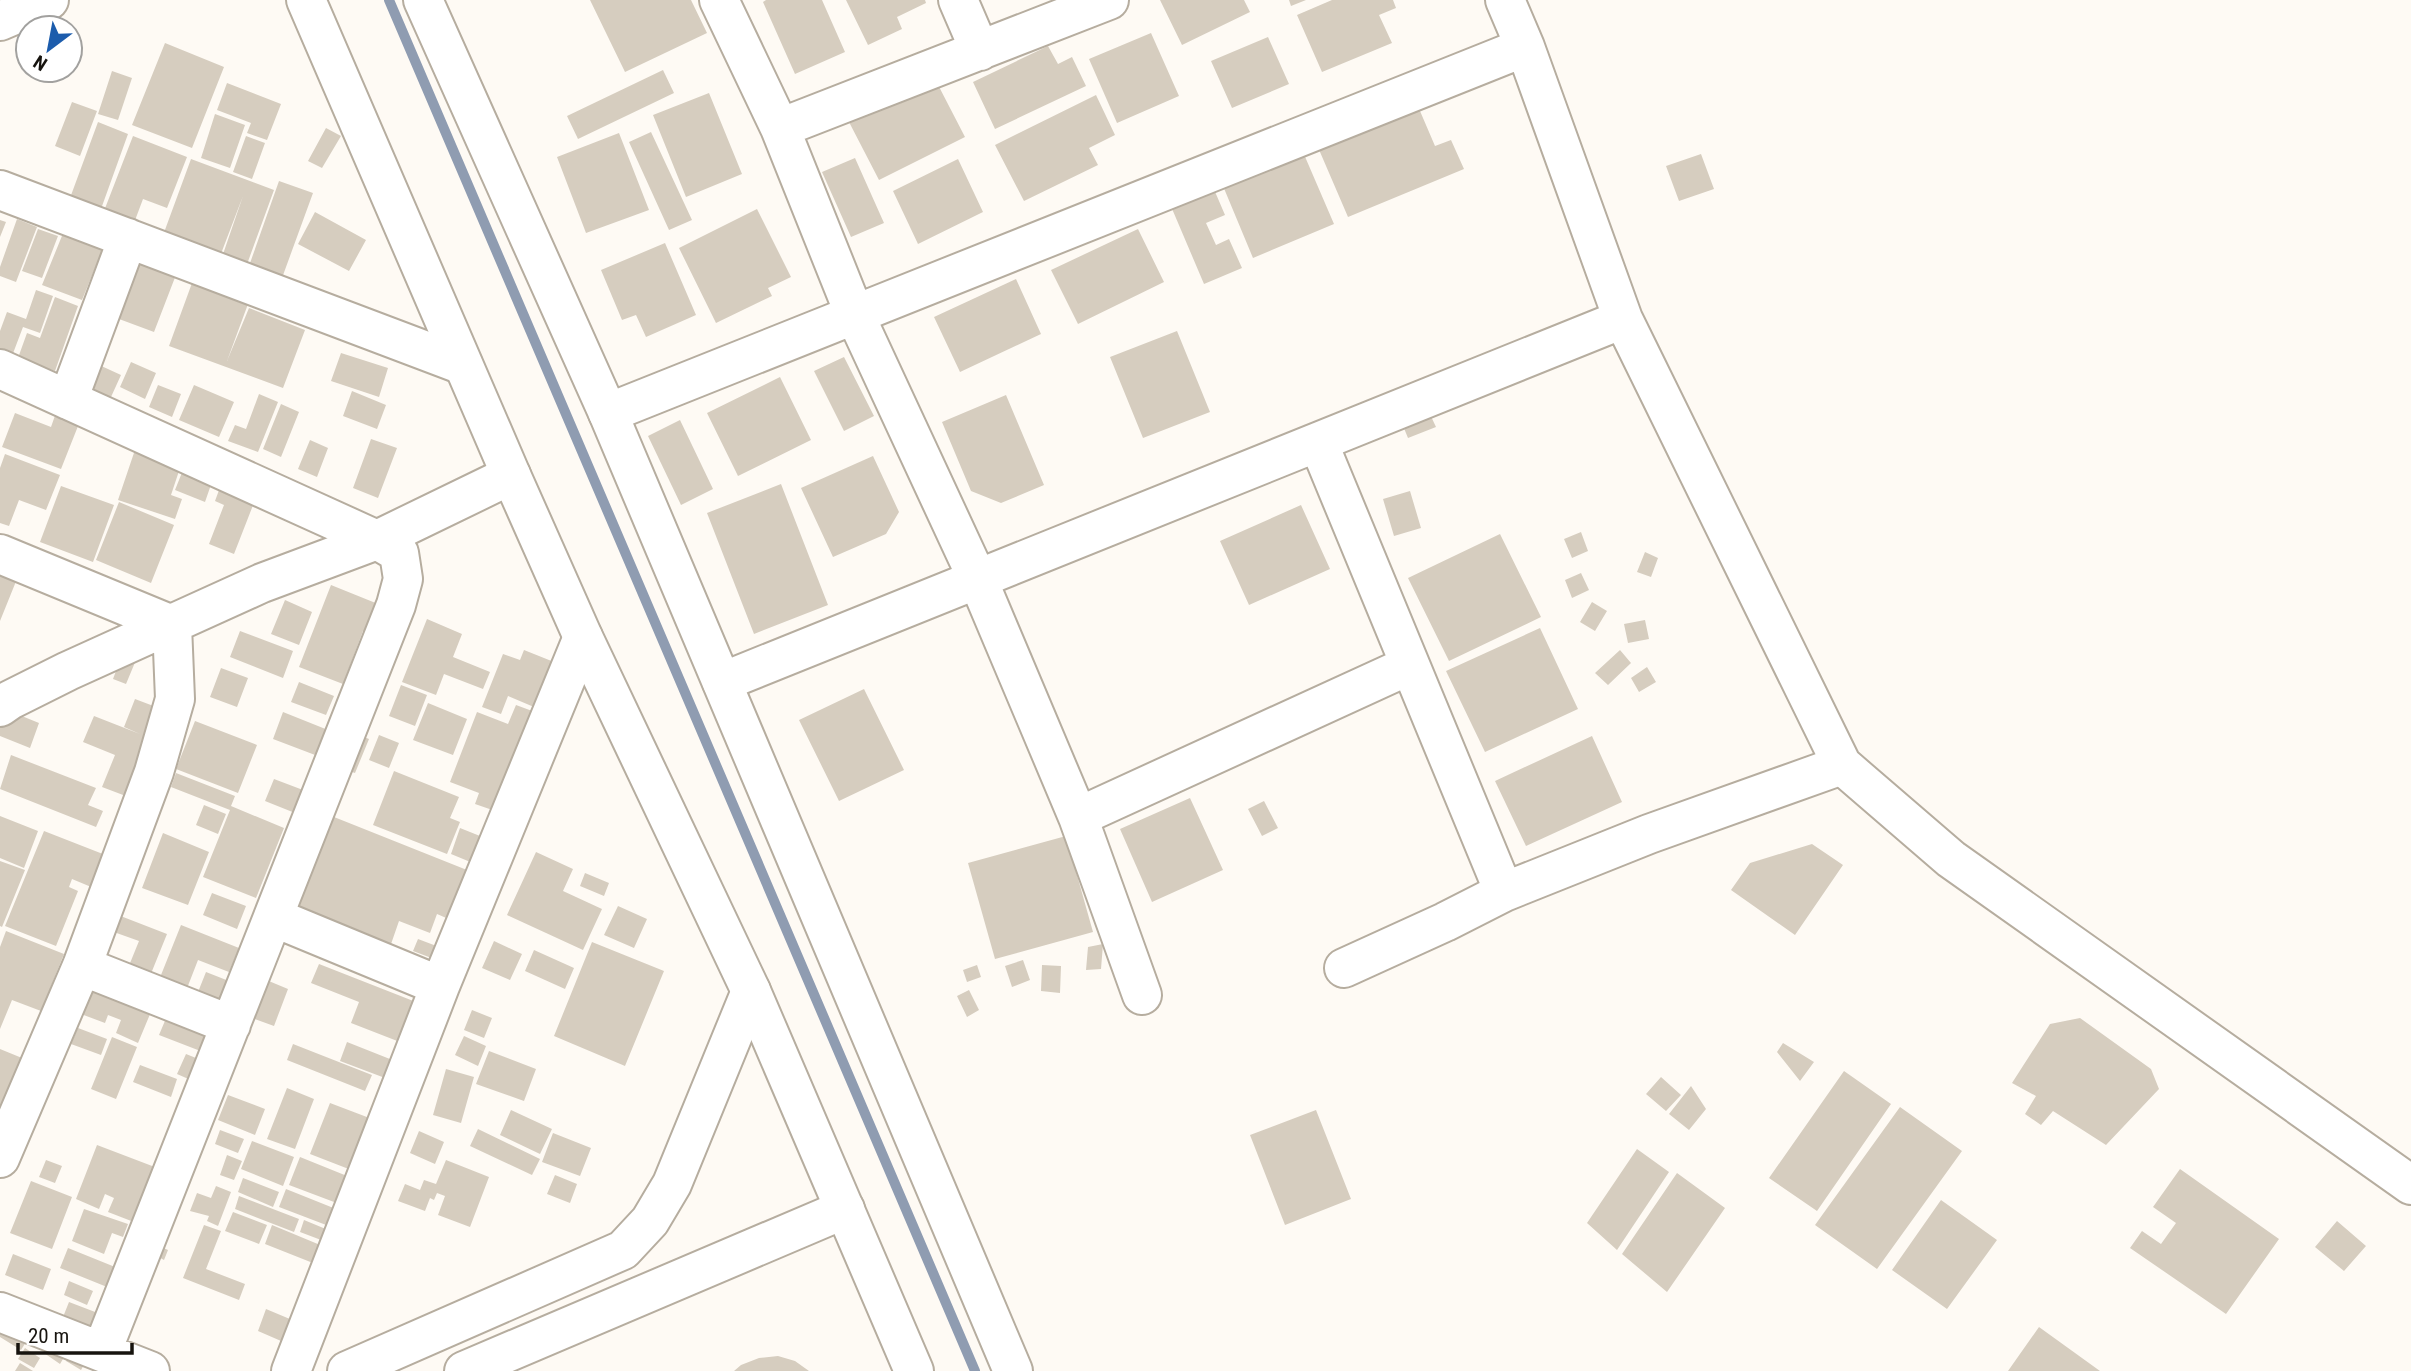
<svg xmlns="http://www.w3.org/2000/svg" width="2411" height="1371" viewBox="0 0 2411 1371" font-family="'Roboto Condensed',sans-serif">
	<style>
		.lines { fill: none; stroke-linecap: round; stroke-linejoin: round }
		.stream { stroke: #8f9cb1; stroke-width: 10 }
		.building { fill: #d6cdbf }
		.street-casing { stroke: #b6ad9f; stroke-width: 42 }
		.secondary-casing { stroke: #b6ad9f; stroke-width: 42 }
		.street { stroke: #fff; stroke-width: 38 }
		.secondary { stroke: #fff; stroke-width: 38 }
	</style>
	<rect width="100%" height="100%" fill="#fefaf4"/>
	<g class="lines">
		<path class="stream" d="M389,0L975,1371"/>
	</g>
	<path class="building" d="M590,0H691L707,33L625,72Z
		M766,0H822L845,52L795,74L763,2Z
		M846,0H925L926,3L897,17L902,29L868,45Z
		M1160,0H1244L1250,12L1182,45Z
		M1289,0H1306L1291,6Z
		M1332,0H1393L1396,8L1379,15L1392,43L1322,72L1297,15Z
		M1151,33L1179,96L1117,123L1089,59Z
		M1268,37L1289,84L1232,108L1211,61Z
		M165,43L224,67L192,148L132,125Z
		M1048,46L1058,64L1072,57L1086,86L995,129L973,82Z
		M663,70L674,93L578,139L567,116Z
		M112,71L132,78L118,120L98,114Z
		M935,79L965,137L879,180L849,122Z
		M227,83L281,104L267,140L247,133L251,123L217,110Z
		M709,93L742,174L686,197L653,115Z
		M1096,95L1115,135L1089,148L1098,165L1024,201L995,145Z
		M72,102L97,111L80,156L55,146Z
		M1417,104L1435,146L1451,140L1464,169L1348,217L1317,145Z
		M215,114L245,125L230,168L201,158Z
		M98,122L128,134L101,209L70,198Z
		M326,128L341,136L322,168L308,161Z
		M651,132L692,220L669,230L629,142Z
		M619,133L649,210L586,233L557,157Z
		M133,136L187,157L167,208L143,199L134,223L104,211Z
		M246,136L265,143L252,179L233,172Z
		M1303,152L1334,224L1253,258L1223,186Z
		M1701,154L1714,189L1679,201L1666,166Z
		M855,158L884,223L851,237L822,172Z
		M191,159L274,190L246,267L222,257L243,196L219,259L162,238Z
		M958,159L983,212L918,244L893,191Z
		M279,181L313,193L282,278L249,266Z
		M1213,187L1225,215L1206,223L1216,245L1229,239L1242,268L1204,284L1170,204Z
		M757,209L791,277L768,288L772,296L716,323L679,248Z
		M315,212L366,240L349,271L298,244Z
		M17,219L37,227L16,282L0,276V267Z
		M0,220L6,222L0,237Z
		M66,226L106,241L82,300L42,285Z
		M38,229L58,236L42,278L22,271Z
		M1138,229L1164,282L1078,324L1051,270Z
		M665,243L696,315L646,337L636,315L622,320L601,270Z
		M134,251L179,267L154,332L111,316Z
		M1016,279L1041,334L960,372L934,317Z
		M192,283L248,304L227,361L249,308L305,330L283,388L169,346Z
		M36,290L53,296L40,333L23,327L12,356L0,352V331L7,312L26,319Z
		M55,297L78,306L55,371L18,358L27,333L40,338Z
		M1177,331L1210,412L1143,438L1110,357Z
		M341,353L388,368L379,397L331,381Z
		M844,357L874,416L844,431L814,371Z
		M131,362L156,373L145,399L120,387Z
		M97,364L121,375L111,397L87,388Z
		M780,377L811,440L738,476L707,413Z
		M158,385L181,394L172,417L149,407Z
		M194,385L234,402L219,437L179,420Z
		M352,391L386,405L377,429L343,416Z
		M259,394L278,402L258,452L228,441L235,425L246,429Z
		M1006,395L1044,485L1001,503L971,491L942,422Z
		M281,404L299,412L281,457L263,449Z
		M58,407L82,416L61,469L2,447L15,413L51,427Z
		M1428,410L1436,427L1408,438L1401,421Z
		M680,420L713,489L681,505L648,436Z
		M371,439L397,448L378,498L353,488Z
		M310,440L328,448L317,477L298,469Z
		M137,444L183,459L171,495L182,499L175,519L118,500Z
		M5,454L60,475L46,510L19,500L9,526L0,523V468Z
		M873,456L899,512L886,534L833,557L801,488Z
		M185,465L214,476L205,502L175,490Z
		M222,482L257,495L234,554L209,544L224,505L215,501Z
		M781,484L828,605L754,634L707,513Z
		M61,486L114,505L93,562L40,542Z
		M1410,491L1421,528L1394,536L1383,499Z
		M119,502L174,525L151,583L96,560Z
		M1301,505L1330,569L1249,605L1220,541Z
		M1581,532L1588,551L1572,558L1564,539Z
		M1500,534L1541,617L1449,661L1408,578Z
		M1645,552L1658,558L1651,577L1637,572Z
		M0,560L21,569L0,621Z
		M1581,573L1589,590L1572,598L1565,580Z
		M331,585L388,608L377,636L363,631L343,684L299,667Z
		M285,600L312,612L299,645L271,634Z
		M1592,602L1607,611L1595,631L1580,622Z
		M427,619L462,634L453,657L490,672L483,689L444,674L436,695L402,682Z
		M1645,620L1649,639L1628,643L1624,624Z
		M1540,628L1578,709L1485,752L1446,671Z
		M240,631L293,651L283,678L230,657Z
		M524,650L559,664L541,710L508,696L501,714L482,707L503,654L520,660Z
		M1620,650L1631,663L1608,685L1595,673Z
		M122,655L136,660L126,684L113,679Z
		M1647,667L1656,682L1639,692L1631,678Z
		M221,668L248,678L237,707L210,697Z
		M299,682L334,696L326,715L291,702Z
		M401,685L427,695L415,726L389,716Z
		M864,689L904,770L839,801L799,720Z
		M135,699L164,710L131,798L102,787L115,755L83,742L94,716L140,734L124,727Z
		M428,703L467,719L453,755L413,740Z
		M516,705L543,715L504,814L475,804L479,793L450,782L477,712L508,724Z
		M7,710L39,723L30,748L0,736V728Z
		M283,712L333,732L323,758L273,739Z
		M195,721L257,745L238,793L176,769Z
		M357,734L369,739L355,773L343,769Z
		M379,735L399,743L389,768L369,760Z
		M1592,736L1622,802L1526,846L1495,781Z
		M11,755L96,788L88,805L103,811L96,827L0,789Z
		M394,771L459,797L450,818L460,822L447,854L373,825Z
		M176,773L235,796L231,806L284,828L256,898L203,877L230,810L171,787Z
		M274,779L303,790L295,813L265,801Z
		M1190,798L1223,870L1152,902L1120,829Z
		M1264,801L1278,828L1262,836L1248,809Z
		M204,805L226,814L218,834L196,825Z
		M0,816L38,831L24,868L0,858Z
		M334,817L477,874L458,923L437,914L430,933L399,921L390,947L297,910Z
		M460,828L490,840L480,866L451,854Z
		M44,831L108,856L96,889L72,879L69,887L78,891L56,946L5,926Z
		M163,833L209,852L188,905L142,888Z
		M1066,836L1093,932L995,959L968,863Z
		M1812,844L1843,865L1795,935L1731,890L1750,863Z
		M536,852L573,869L563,891L602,909L583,950L507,915Z
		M0,861L25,870L2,927L0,926Z
		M585,873L609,883L604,896L580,886Z
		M212,893L246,906L237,929L203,915Z
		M618,906L647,919L634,948L604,935Z
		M118,915L167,934L148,981L126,973L139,941L111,931Z
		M181,925L239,948L229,972L198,960L184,996L157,985Z
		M6,931L64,954L41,1011L12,1000L0,1029V947Z
		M418,939L447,950L442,962L413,951Z
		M494,941L522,954L510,980L482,968Z
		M592,942L664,971L625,1066L554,1036Z
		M1103,944L1101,969L1086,970L1088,947Z
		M534,950L574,968L565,989L525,971Z
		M1023,960L1030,980L1012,987L1005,966Z
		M319,964L421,1004L405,1044L351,1023L359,1002L311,983Z
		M977,965L981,977L967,982L963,970Z
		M1042,965L1061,966L1060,993L1041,991Z
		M206,972L234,983L222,1012L194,1002Z
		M264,979L288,989L274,1026L249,1017Z
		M93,983L153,1007L138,1043L116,1033L121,1020L108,1015L105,1023L81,1014Z
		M969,990L979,1010L967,1017L957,996Z
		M472,1010L492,1018L484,1038L464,1030Z
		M167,1016L211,1033L203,1052L159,1035Z
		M2080,1018L2151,1069L2159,1089L2106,1145L2053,1111L2041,1125L2025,1114L2036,1096L2012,1083L2050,1024Z
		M78,1028L107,1039L101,1055L71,1044Z
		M464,1036L486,1046L478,1066L455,1055Z
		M112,1037L137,1047L116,1099L91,1089Z
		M347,1042L400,1063L393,1081L340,1061Z
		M1783,1043L1814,1062L1800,1081L1777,1052Z
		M293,1044L372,1075L365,1091L287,1060Z
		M0,1049L22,1058L0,1115Z
		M489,1051L536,1069L524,1101L476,1084Z
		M186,1054L201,1060L193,1081L177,1074Z
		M140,1065L177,1079L171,1097L133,1082Z
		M446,1069L474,1077L461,1123L433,1115Z
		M1844,1071L1891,1104L1817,1211L1769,1178Z
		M1661,1077L1681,1095L1666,1111L1646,1094Z
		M1691,1086L1706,1109L1689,1130L1669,1114Z
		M287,1088L314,1099L295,1149L267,1139Z
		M228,1095L265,1109L255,1135L218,1120Z
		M330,1103L380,1122L359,1173L310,1154Z
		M1900,1107L1962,1151L1877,1269L1815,1225Z
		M511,1110L552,1129L540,1154L500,1135Z
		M1316,1110L1351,1199L1285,1225L1250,1135Z
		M478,1129L540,1159L532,1175L470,1146Z
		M220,1130L244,1139L238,1153L215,1144Z
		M419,1131L444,1142L435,1164L410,1153Z
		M553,1133L591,1148L580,1176L542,1162Z
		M252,1141L294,1157L283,1186L241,1169Z
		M97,1145L160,1169L139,1224L108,1212L114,1198L105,1194L99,1209L76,1199Z
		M1637,1149L1669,1172L1617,1250L1587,1223Z
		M227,1155L242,1161L234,1180L220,1175Z
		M300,1157L352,1178L342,1205L289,1185Z
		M46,1160L62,1166L55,1183L39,1177Z
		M446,1160L489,1177L470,1227L438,1215L445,1196L437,1193L434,1200L430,1198L425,1211L398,1201L405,1184L420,1190L424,1180L436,1184Z
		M2180,1169L2279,1239L2226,1314L2130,1248L2142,1231L2161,1244L2176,1223L2153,1207Z
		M1677,1173L1725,1208L1667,1292L1622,1254Z
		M555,1175L577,1184L570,1203L547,1194Z
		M243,1178L279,1192L273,1207L238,1192Z
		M31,1181L72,1197L52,1249L10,1233Z
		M216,1186L231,1192L218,1226L207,1221L209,1216L190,1211L197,1193L211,1198Z
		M286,1189L341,1211L334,1228L279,1207Z
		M239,1196L299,1219L294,1232L235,1209Z
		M1941,1200L1997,1240L1947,1309L1892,1270Z
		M84,1209L128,1224L123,1237L112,1233L104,1254L72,1241Z
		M233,1212L267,1225L259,1244L225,1231Z
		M304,1220L333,1232L329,1243L300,1232Z
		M2337,1221L2366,1246L2344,1271L2315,1247Z
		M204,1225L221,1231L206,1269L245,1284L239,1300L183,1278Z
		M272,1225L325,1247L318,1265L265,1244Z
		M159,1246L168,1250L164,1260L155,1255Z
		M68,1248L120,1269L112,1289L60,1268Z
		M13,1254L51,1269L43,1290L5,1275Z
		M69,1281L93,1291L87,1305L64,1295Z
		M69,1302L103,1315L95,1335L61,1322Z
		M266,1309L297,1322L288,1344L258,1331Z
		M0,1326L26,1342L21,1350L0,1337Z
		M2039,1327L2100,1371H2008Z
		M50,1344L66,1354L60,1364L44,1353Z
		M25,1348L40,1358L34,1368L18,1359Z
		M70,1354L85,1363L81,1370L66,1361Z
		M778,1356L795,1361L809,1371H734L741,1365L759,1358Z
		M20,1363L33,1371H15Z"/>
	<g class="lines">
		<g class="street-casing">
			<path id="street" d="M719,0L780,128L854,313L978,580L1078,817L1142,995
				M958,0L980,51
				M0,21L49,0
				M780,128L1109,0
				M0,190L463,365
				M1623,319L1842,765L1951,859L2411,1185
				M0,369L377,540L399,553L403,579L396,605L102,1351
				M68,400L128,238
				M608,413L1525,47
				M1318,442L1504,892
				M0,554L172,625L175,699L154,772L82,966L0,1158
				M722,682L1623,319L1525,47L1505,0
				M0,707L10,700L68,671L262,583L377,540L511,475
				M1078,817L1410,665
				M273,917L440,986
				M82,966L231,1025
				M1344,968L1445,922L1504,892L1649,834L1842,765
				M0,1312L150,1371
				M291,1371L440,986L583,637
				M347,1371L623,1250L650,1221L672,1184L751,991
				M464,1371L845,1209"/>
		</g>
		<g class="secondary-casing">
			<path id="secondary" d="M306,0L511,475L583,637L751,991L914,1371
				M423,0L608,413L1013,1371"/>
		</g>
		<use href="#street" class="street"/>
		<use href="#secondary" class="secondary"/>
	</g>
	<g transform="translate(49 49) rotate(212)"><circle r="33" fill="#ffffff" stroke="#a2a19f" stroke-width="2"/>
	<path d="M0-5L12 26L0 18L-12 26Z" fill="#1c5cac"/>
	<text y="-10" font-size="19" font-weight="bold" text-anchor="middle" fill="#17140f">N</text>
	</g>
	<path d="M18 1343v10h114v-10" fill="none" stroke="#17140f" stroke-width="3.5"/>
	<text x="28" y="1343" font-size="21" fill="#17140f" stroke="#ffffff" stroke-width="5" paint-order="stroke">20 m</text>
</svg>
